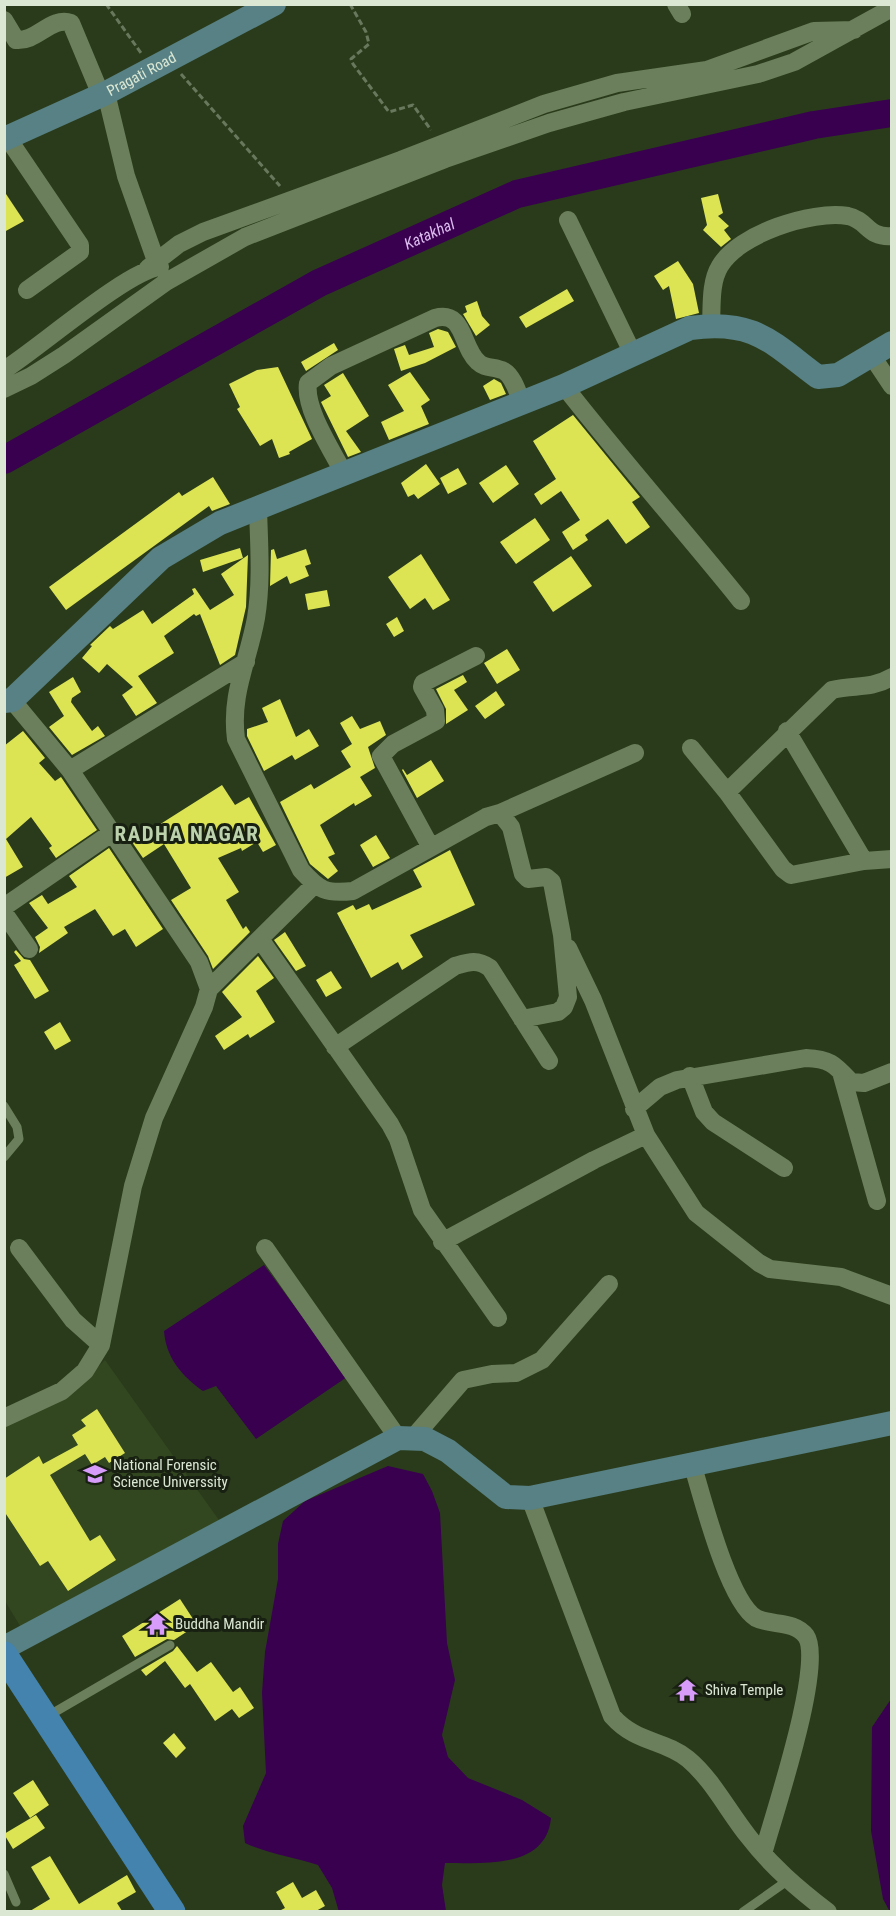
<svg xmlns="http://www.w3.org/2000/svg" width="896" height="1916" viewBox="0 0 896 1916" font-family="'Roboto Condensed',sans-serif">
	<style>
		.built { fill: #324720 }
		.water { fill: #38004f }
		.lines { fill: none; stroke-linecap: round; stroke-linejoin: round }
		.river { stroke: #38004f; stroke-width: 28 }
		.building { fill: #dce454 }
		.path { stroke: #68785c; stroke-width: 3; stroke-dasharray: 6 3; stroke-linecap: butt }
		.lane { stroke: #6b7f5c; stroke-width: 9 }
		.street { stroke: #6b7f5c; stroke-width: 18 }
		.secondary { stroke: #578184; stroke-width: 24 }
		.primary { stroke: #4383ad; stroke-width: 27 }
		.labels { text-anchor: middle; stroke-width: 6; stroke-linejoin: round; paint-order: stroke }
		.street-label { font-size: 15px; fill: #dbe7d3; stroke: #182012 }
		.poi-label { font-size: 15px; fill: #dbe7d3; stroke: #182012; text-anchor: start }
		.water-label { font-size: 16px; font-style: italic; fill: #dbbbee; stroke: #182012 }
		.district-label { font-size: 21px; font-weight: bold; letter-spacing: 1.5px; fill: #bcd2ac; stroke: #182012 }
	</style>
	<rect width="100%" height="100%" fill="#2a3b1b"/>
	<path class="built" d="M105,1360L221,1523L22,1629L5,1601V1425L80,1385Z"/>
	<path class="water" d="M264,1265L347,1377L256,1439L216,1386L203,1391C182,1376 166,1358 164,1331Z
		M388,1466L423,1474L432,1491L440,1513L447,1643L455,1680L442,1735L448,1757L468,1778L522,1800L551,1818C546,1869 484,1863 445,1863L442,1885L446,1911L339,1912L332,1888L318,1865C293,1857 269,1854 245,1843L243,1826L266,1773L262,1693L265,1652L278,1579V1544L283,1521L305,1501Z
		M891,1699L892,1911L890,1912L883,1899L871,1831L872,1727Z"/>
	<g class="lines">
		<path class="river" id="s1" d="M4,460L319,283L517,194L814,125L892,113"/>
	</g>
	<path class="building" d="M4,191L24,221L4,232Z
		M718,194L723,213L718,216L729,226L724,230L731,239L721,247L703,230L707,225L701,198Z
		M678,261L693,284L699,313L676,319L669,286L663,290L654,276Z
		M567,289L574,301L526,328L519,317Z
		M477,301L482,316L490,325L476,336L463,314L467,312L465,306Z
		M438,329L448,332L456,347L425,363L401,371L394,349L405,345L409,355L434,347L429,333Z
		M334,343L338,350L306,371L301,362Z
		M278,367L312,439L289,452L290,454L279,458L272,439L260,446L237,409L240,407L229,384L257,370Z
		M410,372L430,400L421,406L429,424L389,440L381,422L404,411L388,385Z
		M343,373L369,416L346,431L361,452L348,457L321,402L331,396L324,385Z
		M494,379L501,383L506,394L490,400L483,386Z
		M573,415L640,497L632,502L650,527L626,544L608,519L585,535L588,540L573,550L562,532L580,520L561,491L541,505L534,494L556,479L533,441Z
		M426,464L440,484L418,499L414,494L408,497L401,483Z
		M506,465L519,484L493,503L479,483Z
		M458,468L467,484L448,494L440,478Z
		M213,477L230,504L212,511L209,506L66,610L49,587L179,492L182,496Z
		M535,518L550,540L516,564L500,542Z
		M240,548L243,558L203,572L200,560Z
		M274,549L277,559L306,549L311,564L305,566L309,576L290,584L287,576L270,586L271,550Z
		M421,554L450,600L433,610L425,598L410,609L388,577Z
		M248,555L246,607L235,655L220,665L200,614L196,616L194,614L164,636L174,653L138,676L157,703L136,716L122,695L133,687L107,664L99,673L82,658L92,646L90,645L110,626L113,629L143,610L152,624L194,594L192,589L195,588L210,610L234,595L221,574Z
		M571,556L592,586L553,612L533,582Z
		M327,590L330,606L308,610L305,594Z
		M397,617L404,631L394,637L386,624Z
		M507,649L520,670L497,684L484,663Z
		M463,675L467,682L454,690L468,710L446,724V709L436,689Z
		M73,677L81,692L72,698L71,702L92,731L98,726L105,736L72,755L49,727L64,716L49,692Z
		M496,691L505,705L485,719L475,706Z
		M280,699L296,737L309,729L319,746L295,760L292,755L264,771L247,736V729L268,722L262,708Z
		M352,716L360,729L380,721L386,735L368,747L375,768L360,777L372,796L355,806L354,803L320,825L335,854L328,857L338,871L328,879L310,864L280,802L311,784L314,789L351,767L341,751L352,744L340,723Z
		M23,731L45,758L39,763L55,781L61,777L97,830L56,858L49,848L52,846L31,817L6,839L23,867L4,878V746Z
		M431,760L444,781L417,798L402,770L403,769L407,775Z
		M222,785L235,805L249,797L276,845L263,852L257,842L242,851L241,848L218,858L239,892L226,900L243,929L246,926L250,932L213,969L208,956L171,900L191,888L164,844L143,858L132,842Z
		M376,835L390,858L373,867L360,845Z
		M109,848L163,929L136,947L125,929L113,936L95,909L64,927L68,933L39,953L40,947L35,937L48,928L29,903L42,895L48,904L77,887L69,876Z
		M450,850L475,905L410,935L423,957L402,970L398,962L371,978L337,913L353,905L356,910L369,904L372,910L422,887L413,870Z
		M285,932L306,966L296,971L274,940Z
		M16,950L24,959L30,960L49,991L35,999L14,965L21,961L14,952Z
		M258,956L274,978L256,991L275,1022L250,1038L248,1034L224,1050L215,1036L242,1017L222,992Z
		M331,971L342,988L326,997L316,980Z
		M60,1022L71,1041L55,1050L44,1032Z
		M97,1409L125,1453L109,1463L105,1457L92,1465L85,1454L50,1475L90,1541L100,1535L116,1560L68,1591L48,1561L40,1566L4,1511V1479L39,1456L43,1464L78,1445L72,1435L86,1426L81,1420Z
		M180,1599L197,1625L174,1640L167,1639L135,1657L122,1636Z
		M177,1646L197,1672L211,1662L233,1692L240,1687L254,1708L239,1718L232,1709L215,1721L190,1684L185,1688L165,1661L146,1676L141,1670L173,1651Z
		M174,1733L186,1748L176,1758L163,1743Z
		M33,1780L49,1805L30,1818L13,1793Z
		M36,1815L45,1828L13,1849L4,1834Z
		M50,1856L79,1904L127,1875L136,1892L117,1903L122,1911H30L50,1899L31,1867Z
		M293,1882L302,1898L316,1890L325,1906L316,1911H279L285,1908L276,1892Z"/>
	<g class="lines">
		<path class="path" d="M106,4L141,53
			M350,4L366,32L369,44L351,59L353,64L389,112L413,105L431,130
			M181,74L280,186"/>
		<path class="lane" d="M4,1106L17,1127L19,1139L4,1157
			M48,1716L170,1645
			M4,1874L16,1902
			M743,1912L787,1881"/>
		<path class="street" d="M676,4L682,14
			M4,20L16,40C37,42 51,16 71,23L101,95
			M106,93L126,176L156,261
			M7,137L80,245V252L27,290
			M568,220L633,354
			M148,268L179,244L203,232L401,160L544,104L617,83L707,70L814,31L854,30
			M711,325C712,306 710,282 720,266C739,234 811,210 848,216C868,220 867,238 892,236
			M872,356L892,386
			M4,370C39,348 128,270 160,267
			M564,386C621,459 683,529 741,601
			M4,389L31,376L64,355L166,282L245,237L445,159L549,123L624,102L758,74L794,62L892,8
			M344,474C332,450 304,409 308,383L331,366L435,318C465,310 461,347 478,362C485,369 495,366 504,371C513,376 518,393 522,403
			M258,508C259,545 262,582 256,618C248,662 230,694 236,739L301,870C320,891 326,894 353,891L486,817L500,813L511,827L523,874L528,879L546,877L552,882L562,935L568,997L564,1007L558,1012L522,1019
			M787,731L864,861
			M691,748L727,792L783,869L791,875L864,861L892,859
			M70,770L246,662
			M727,792L832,690C855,684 869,690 892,677
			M500,813L635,753
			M430,846L381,756L393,744L436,721L435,710L422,687L423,683L476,656
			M4,907L113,832
			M4,913L29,949
			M260,939L390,1124L398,1139L422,1210L498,1318
			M568,948L593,1000L646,1135L696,1213L759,1263L770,1269L841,1277L892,1296
			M209,989L314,885
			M335,1047L455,966C469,962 477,959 490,968L549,1061
			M841,1072L877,1201
			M690,1076L704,1112L713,1122L784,1168
			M634,1109L660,1087L677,1080L806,1058C831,1059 835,1065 851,1082L864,1083L892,1072
			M442,1242L594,1160L646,1135
			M19,1248L73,1320L101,1345
			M265,1248L398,1438
			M4,1418L62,1391L85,1371L101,1345L133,1186L154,1118L204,1007L209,989L199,962L70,770L12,700
			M413,1438L463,1380L492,1374L516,1373L542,1360L609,1284
			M692,1463C702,1496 728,1601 756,1618C771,1626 794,1620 806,1636C825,1663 773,1817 763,1854
			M530,1498L612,1716C637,1744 663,1739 688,1759C712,1779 728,1811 748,1836C771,1866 798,1889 828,1912"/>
		<g class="secondary">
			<path id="s2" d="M4,139L106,93L274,4"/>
			<path d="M4,701L12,700L161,558L220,523L564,386L690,328C754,319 771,342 818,377L838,375L892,343"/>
			<path d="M4,1648L398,1438L425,1439L448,1451L506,1497L530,1498L892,1423"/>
		</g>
		<path class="primary" d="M4,1655L172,1912"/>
	</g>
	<defs>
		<g id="university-bare" transform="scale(1.8)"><path d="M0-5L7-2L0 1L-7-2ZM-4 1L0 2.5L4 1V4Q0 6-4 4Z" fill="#d79bf9" stroke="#182012" stroke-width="2.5" paint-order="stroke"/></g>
		<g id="temple-bare" transform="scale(1.8)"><path d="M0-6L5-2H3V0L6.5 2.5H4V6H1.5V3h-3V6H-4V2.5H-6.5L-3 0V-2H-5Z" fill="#d79bf9" stroke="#182012" stroke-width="2.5" paint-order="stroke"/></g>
	</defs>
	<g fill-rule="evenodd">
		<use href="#university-bare" x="95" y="1474"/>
		<use href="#temple-bare" x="157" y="1624"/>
		<use href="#temple-bare" x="687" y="1690"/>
	</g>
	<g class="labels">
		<g class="street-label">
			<text dy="5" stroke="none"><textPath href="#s2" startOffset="152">Pragati Road</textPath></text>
		</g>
		<g class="poi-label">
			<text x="113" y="1470">National Forensic<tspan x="113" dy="17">Science Universsity</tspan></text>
			<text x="175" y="1629">Buddha Mandir</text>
			<text x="705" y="1695">Shiva Temple</text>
		</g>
		<g class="water-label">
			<text dy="6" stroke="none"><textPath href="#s1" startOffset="482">Katakhal</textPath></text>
		</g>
		<g class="district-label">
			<text x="187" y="841">RADHA NAGAR</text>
		</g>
	</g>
	<rect width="896" height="1916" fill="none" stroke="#dbe7d3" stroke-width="12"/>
</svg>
